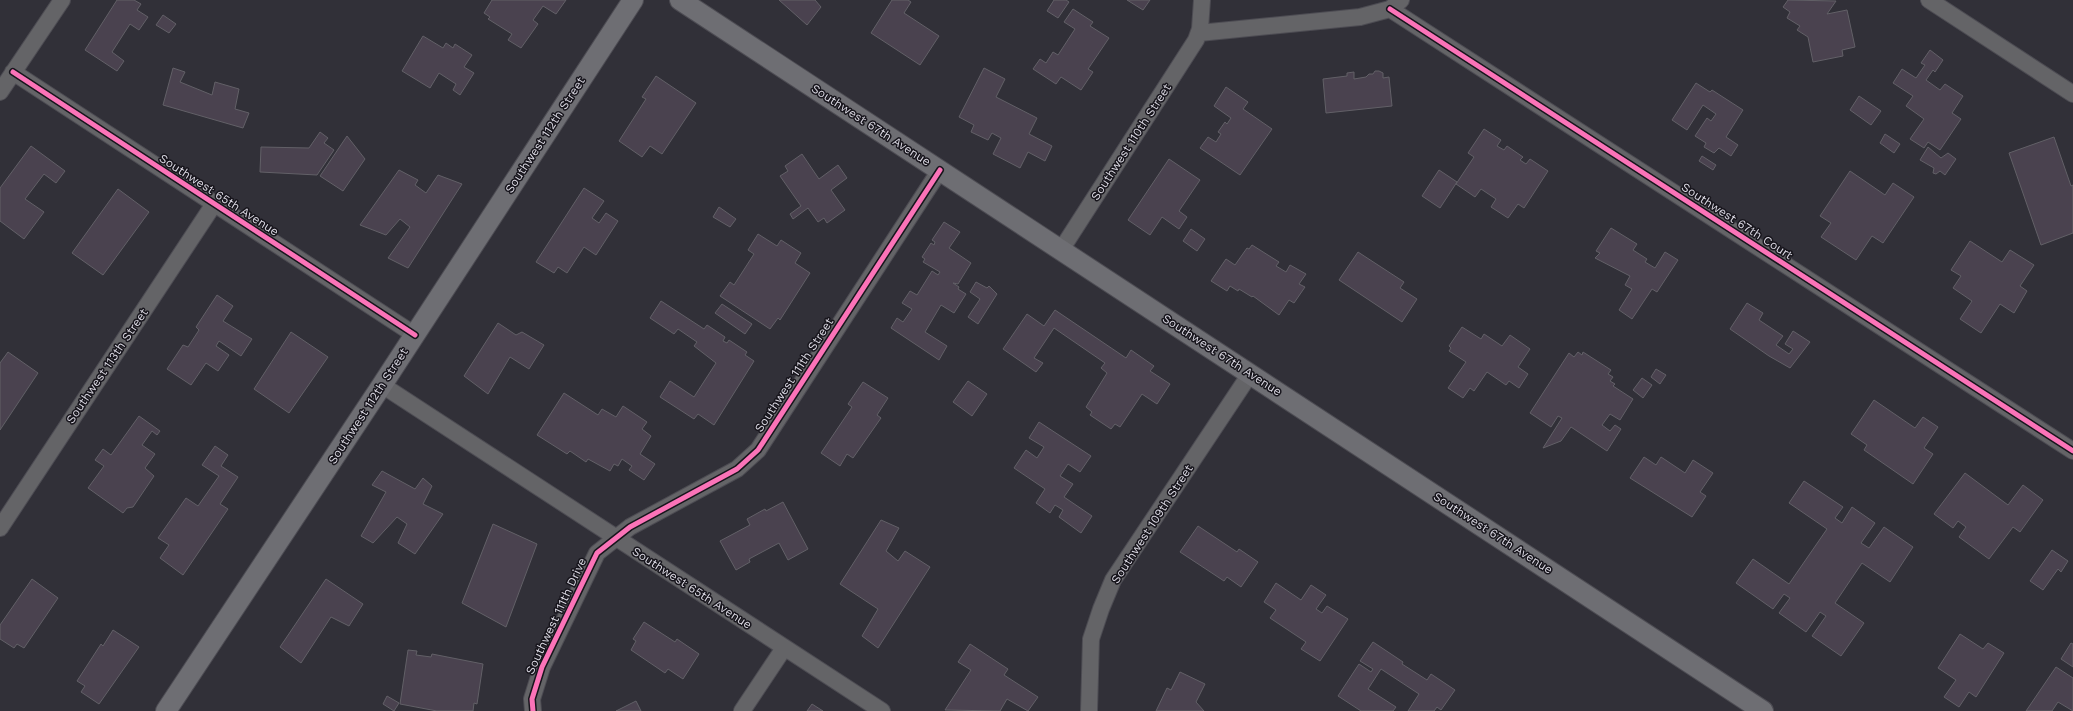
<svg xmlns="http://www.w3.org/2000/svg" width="2073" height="711" viewBox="0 0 2073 711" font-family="'Work Sans',sans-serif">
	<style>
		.building { fill: #4a424f; stroke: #626067 }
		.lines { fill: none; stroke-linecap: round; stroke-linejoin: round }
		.minor-casing { stroke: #4d4c53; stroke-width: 18 }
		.major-casing { stroke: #4d4c53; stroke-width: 22 }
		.minor { stroke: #646467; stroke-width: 16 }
		.major { stroke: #6e6e73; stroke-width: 20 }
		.cycleway-casing { stroke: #17151c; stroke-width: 8 }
		.cycleway { stroke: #fb73b8; stroke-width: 5 }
		.labels { text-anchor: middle; stroke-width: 3; stroke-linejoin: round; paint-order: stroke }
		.street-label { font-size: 12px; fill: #dbd9e3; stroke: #17151c }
	</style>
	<rect width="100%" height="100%" fill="#313038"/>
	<path class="building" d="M117,0H134L141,4L137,10L148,17L139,30L130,24L112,52L124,61L117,71L85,50Z
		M492,0H566L556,14L543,6L533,20L538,24L521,48L508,40L512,34L488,19L490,17L484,13Z
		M779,0H815L821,7L807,25Z
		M892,0H908L911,2L904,13L939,36L920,65L871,33Z
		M1054,0H1066L1069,2L1058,18L1047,11Z
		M1127,0H1150L1143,10Z
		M1788,0L1836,1L1827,14L1847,10L1855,47L1842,50L1843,56L1813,62L1808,37L1797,30L1800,26L1787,18L1790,12L1783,7Z
		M1073,9L1093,22L1090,26L1109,38L1088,69L1093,72L1081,90L1061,77L1056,84L1033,69L1040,59L1046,63L1053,52L1058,55L1075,29L1064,22Z
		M163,15L176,24L169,33L156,25Z
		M423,36L443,48L446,43L453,48L455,44L472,55L464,67L474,73L460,95L453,90L456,84L439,73L430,88L402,71Z
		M1930,50L1943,60L1935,72L1933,70L1926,80L1940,90L1945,84L1963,96L1952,113L1961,119L1940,150L1928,142L1924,148L1910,139L1924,119L1906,106L1913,96L1893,83L1902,69L1916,78L1925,65L1921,63Z
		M173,68L185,72L180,82L212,95L215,82L239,89L235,109L249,113L243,128L163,105Z
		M984,68L1005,79L996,97L1037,118L1029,134L1052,146L1045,161L1028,152L1020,168L993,154L1001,138L992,133L988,140L971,132L974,125L959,117Z
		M1375,71H1379L1383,73V78L1389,77L1392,106L1326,113L1323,79L1347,76V73L1354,72V79L1366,77L1369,74H1373Z
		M656,76L696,103L662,154L650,146L642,157L619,141L646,99L642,97Z
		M1696,83L1710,92L1712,90L1743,110L1726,137L1738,145L1731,156L1719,148L1714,153L1704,147L1706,143L1695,136L1707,118L1711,121L1716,114L1703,105L1687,130L1672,120Z
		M1226,87L1248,102L1243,109L1272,129L1240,175L1200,148L1208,137L1216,142L1221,134L1218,132L1225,122L1227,124L1231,118L1214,106Z
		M1859,96L1881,111L1871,125L1850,110Z
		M1484,129L1501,140L1497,146L1504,150L1507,146L1523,157L1520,160L1526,164L1530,159L1548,171L1524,208L1518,204L1508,218L1491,207L1496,199L1481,189L1475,197L1456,184L1474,157L1468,153Z
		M320,132L328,138L324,143L334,150L317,175L260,172L261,147L309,148Z
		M1885,134L1900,144L1894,153L1880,143Z
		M347,136L365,159L343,191L320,176Z
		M2054,137L2071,186L2073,185V233L2041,245L2009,153Z
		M31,146L65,171L56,183L44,174L25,199L44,212L24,239L0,221V188Z
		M1928,147L1941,158L1948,153L1956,159L1945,175L1940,171L1936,174L1933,173L1934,168L1920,160Z
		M802,154L819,179L838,165L847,178L831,190L845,210L827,223L824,218L818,222L808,208L793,219L790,214L801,206L780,176L788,171L785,166Z
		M1702,156L1716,165L1713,170L1699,161Z
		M1169,159L1200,180L1179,211L1187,217L1179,229L1162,217L1150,235L1128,220Z
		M399,170L418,180L415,185L426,193L438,175L462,184L408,268L388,258L410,227L400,219L386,235L360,225Z
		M1439,170L1457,182L1440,208L1422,196Z
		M1850,171L1885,195L1893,183L1914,197L1883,243L1872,236L1856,260L1821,237L1831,223L1820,216Z
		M584,188L604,201L592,218L599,223L606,213L618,221L596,255L584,247L567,273L558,267L554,273L536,262Z
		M118,189L149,212L103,275L72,253Z
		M719,207L736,219L730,227L713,217Z
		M944,222L960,232L949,248L971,263L958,284L953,283L959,287L958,289L966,294L954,313L941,305L925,332L947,346L939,360L891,328L897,318L903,322L912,309L902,303L910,291L917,295L932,271L938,275L940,272L923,262L925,259L922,257L931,243L934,245L935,242L932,240Z
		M1611,228L1637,244L1633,250L1647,259L1645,262L1655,268L1665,252L1678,260L1657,292L1652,289L1632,319L1619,310L1632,289L1625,285L1630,276L1595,258L1600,253L1596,251Z
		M1191,229L1205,239L1197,251L1183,241Z
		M758,234L777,246L781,240L801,253L795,263L810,273L780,320L778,318L770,329L720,296L730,282L734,285L754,254L748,250Z
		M1970,241L2002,262L2010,250L2034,265L2020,286L2027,291L2014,313L2000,304L1981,333L1960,319L1972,301L1953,288L1961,276L1951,270Z
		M1252,245L1279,262L1276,266L1286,272L1290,265L1306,274L1299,284L1305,287L1294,303L1289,300L1279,315L1253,296L1252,297L1239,289L1238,291L1230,286L1227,291L1211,281L1226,259L1235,265L1247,248L1249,249Z
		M1358,252L1404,282L1400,288L1417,299L1402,322L1339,280Z
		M976,282L987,288L989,286L997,294L978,324L968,317L980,299L970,292Z
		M217,295L233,306L223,321L252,339L241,356L219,341L216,346L229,355L218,371L206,363L191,385L167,369L183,345L188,347L199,330L196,327Z
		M661,301L704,329L707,325L725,337L723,341L727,343L729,340L747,352L745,355L754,361L714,425L698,414L694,419L660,397L670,381L694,397L716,363L694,346L697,342L678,329L674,334L650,318Z
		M1747,303L1763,313L1759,320L1783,336L1776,345L1789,354L1793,349L1785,344L1793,331L1810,342L1790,368L1769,356L1730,329Z
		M722,304L752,324L745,334L715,313Z
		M1055,310L1126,358L1131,350L1154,366L1150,371L1170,384L1157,404L1142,394L1120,427L1115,424L1111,429L1090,415L1092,412L1086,407L1107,373L1101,368L1105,363L1054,328L1034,358L1043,363L1036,372L1003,349L1027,314L1044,326Z
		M498,323L516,335L522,332L544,345L529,369L510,357L488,394L464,376Z
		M1462,327L1481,339L1484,334L1502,346L1510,335L1530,349L1518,367L1528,374L1519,388L1509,381L1506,385L1487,372L1474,391L1470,388L1463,398L1448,388L1466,362L1449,351L1451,348L1449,346Z
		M291,332L328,357L289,413L254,389Z
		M8,352L38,373L0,430V363Z
		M1578,352L1582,355L1583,352L1611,370L1608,374L1613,377L1610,381L1615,384L1613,386L1633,399L1620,420L1610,414L1602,425L1610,431L1615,425L1621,429L1607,451L1571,427L1561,441L1543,448L1562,418L1558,416L1551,427L1530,413L1569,353L1574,357Z
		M1656,369L1666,375L1660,384L1651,377Z
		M1642,378L1652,385L1643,398L1633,390Z
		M968,381L987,394L972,416L953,402Z
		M863,382L888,398L877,415L881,418L853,458L847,454L840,466L821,453L852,407L848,404Z
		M564,393L598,415L602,409L616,417L623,406L647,422L642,429L651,436L640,454L655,464L644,480L629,470L632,466L622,459L618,466L614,464L610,471L588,459L586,462L570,451L567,454L537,435Z
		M1874,400L1915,428L1923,417L1938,427L1924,448L1933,454L1913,484L1864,450L1867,445L1851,434Z
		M139,416L160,431L157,435L152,431L142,445L155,454L145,468L154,476L133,507L127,508L123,513L88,488L104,466L95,460L103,449L111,455Z
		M1039,422L1091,456L1080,472L1068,464L1060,476L1073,484L1064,497L1092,516L1081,533L1059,517L1063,510L1055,505L1050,513L1036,503L1045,489L1014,468L1026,450L1037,458L1044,447L1029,438Z
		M215,446L228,455L221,466L238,477L220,504L228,509L183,575L160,558L169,545L158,538L186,498L198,506L219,476L202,465Z
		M1644,457L1656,465L1661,457L1685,473L1693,460L1713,473L1700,492L1706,496L1692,517L1630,478Z
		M382,471L415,489L423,478L432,486L423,504L443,514L415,554L398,543L407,524L397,517L373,543L361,536L386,492L372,485Z
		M1965,473L2008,505L2023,485L2043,500L2020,532L2013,527L1989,559L1959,537L1966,527L1958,521L1953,528L1934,514Z
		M1804,481L1843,507L1835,518L1842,523L1852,507L1875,523L1861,543L1869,548L1884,527L1913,547L1890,582L1862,563L1835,603L1864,623L1841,656L1812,636L1826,616L1820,612L1806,632L1779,613L1790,598L1784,594L1773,609L1736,583L1753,559L1789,584L1827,529L1789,503Z
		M783,502L808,549L788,560L779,543L749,559L750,562L736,570L720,541L750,525L747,519L765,509L766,511Z
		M881,520L899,528L886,551L898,561L905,551L930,567L878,648L862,636L878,609L840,584Z
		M493,524L537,544L506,627L462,603Z
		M1198,526L1237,552L1239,549L1258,562L1241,587L1227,577L1224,581L1180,552Z
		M2052,550L2068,561L2061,572L2058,569L2043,590L2030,581Z
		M32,579L58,598L24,648L17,644L14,648L0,639V625Z
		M326,579L363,604L349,626L331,617L301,663L280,647Z
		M1276,583L1301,600L1311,585L1326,595L1316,609L1322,613L1327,606L1348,619L1320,661L1301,649L1306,642L1270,618L1276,610L1264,602Z
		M644,622L675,642L677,639L699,654L683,679L668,669L665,673L631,650L636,641L633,639Z
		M113,630L139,647L99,704L81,692L85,686L77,681L101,644L103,646Z
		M1960,634L1983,649L1988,643L2004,653L1976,697L1969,692L1959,707L1944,697L1956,680L1938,668Z
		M1373,642L1403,662L1402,664L1427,680L1431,674L1455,690L1441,710L1437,707L1434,711H1408L1419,694L1381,669L1368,689L1396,707L1393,711H1361L1338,696L1359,664L1371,672L1373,669L1360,661Z
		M2071,643L2073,644V667L2061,659Z
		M970,644L1008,669L1004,675L1038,697L1028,711L1007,699L1000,711L945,710L971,670L958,662Z
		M408,650L417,651L416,655L431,657L432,654L483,664L477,704L474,703L473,711H437L400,704Z
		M2056,667L2073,678V711L2058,702L2052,711H2026Z
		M1180,672L1205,684L1196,702L1204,711H1156L1167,688L1171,690Z
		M387,696L399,703L394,711L383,704Z
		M636,701L641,711H616Z
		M812,704L823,711H807Z"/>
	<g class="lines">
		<g class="minor-casing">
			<path id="minor" d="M1929,0L2073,94
				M1390,9L2073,451
				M1199,33L1360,17L1390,9L1401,0
				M13,72L415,335
				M0,92L62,0
				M1061,250L1196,40L1200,29L1202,0
				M382,385L882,711
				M0,528L214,204
				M533,711L532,699L542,667L597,553L630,527L737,469L758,450L940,170
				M742,711L784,648
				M1089,711L1091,639L1101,609L1113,580L1250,374"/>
		</g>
		<g class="major-casing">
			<path id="major" d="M680,0L1763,711
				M166,711L382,385L633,0"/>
		</g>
		<use href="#minor" class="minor"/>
		<use href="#major" class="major"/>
		<g class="cycleway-casing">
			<path id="cycleway" d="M1390,9L2073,451
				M13,72L415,335
				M533,711L532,699L542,667L597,553L630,527L737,469L758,450L940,170"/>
		</g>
		<use href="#cycleway" class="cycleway"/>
	</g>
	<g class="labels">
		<g class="street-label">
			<text transform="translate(871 125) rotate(33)" y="4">Southwest 67th Avenue</text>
			<text transform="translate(545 135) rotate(-57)" y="4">Southwest 112th Street</text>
			<text transform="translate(1131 142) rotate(-57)" y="4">Southwest 110th Street</text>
			<text transform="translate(219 195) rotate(33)" y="4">Southwest 65th Avenue</text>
			<text transform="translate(1737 221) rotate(33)" y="4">Southwest 67th Court</text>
			<text transform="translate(1222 355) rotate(33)" y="4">Southwest 67th Avenue</text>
			<text transform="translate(107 366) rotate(-56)" y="4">Southwest 113th Street</text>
			<text transform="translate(794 375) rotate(-57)" y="4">Southwest 111th Street</text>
			<text transform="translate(368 406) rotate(-57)" y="4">Southwest 112th Street</text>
			<text transform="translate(1152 524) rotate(-57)" y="4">Southwest 109th Street</text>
			<text transform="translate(1493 533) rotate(33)" y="4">Southwest 67th Avenue</text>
			<text transform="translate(692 588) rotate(33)" y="4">Southwest 65th Avenue</text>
			<text transform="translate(556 616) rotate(-65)" y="4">Southwest 111th Drive</text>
		</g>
	</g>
</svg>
